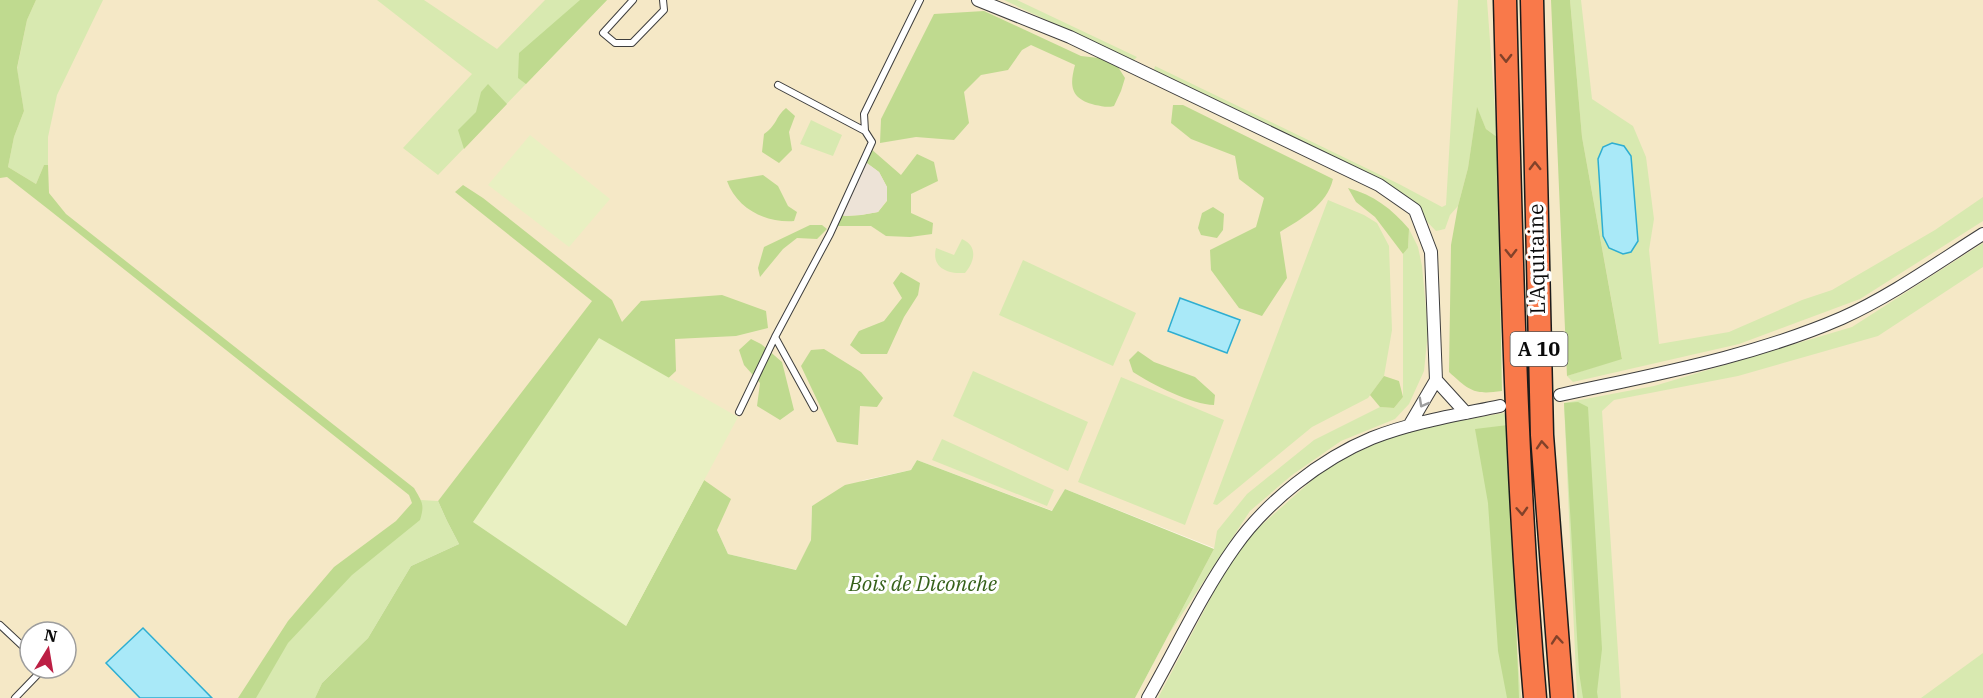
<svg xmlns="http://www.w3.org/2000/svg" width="1983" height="698" viewBox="0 0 1983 698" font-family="'IBM Plex Serif',serif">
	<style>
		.farmland { fill: #f5e8c6; fill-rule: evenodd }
		.green { fill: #d8e9b0 }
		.forest { fill: #bfda8f }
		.pitch { fill: #e9f0c2 }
		.plaza { fill: #ede3d7 }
		.water { fill: #a9e9f8; stroke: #2eaed1; stroke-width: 1.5 }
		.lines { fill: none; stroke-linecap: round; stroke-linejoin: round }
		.lane-casing { stroke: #3d3d3d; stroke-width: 8 }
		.street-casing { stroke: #3d3d3d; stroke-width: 14 }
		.highway-casing { stroke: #1b1b1b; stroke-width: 25 }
		.lane { stroke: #fff; stroke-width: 6 }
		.street { stroke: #fff; stroke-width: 12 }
		.highway { stroke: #f9794a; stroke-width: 22 }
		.oneway { stroke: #82422a }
		.oneway2 { stroke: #9d9d9d }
		.labels { text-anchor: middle; stroke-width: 6; stroke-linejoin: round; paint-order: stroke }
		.shield { fill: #fff; stroke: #545454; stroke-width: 1.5 }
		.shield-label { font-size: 20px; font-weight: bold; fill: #0a0a0a }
		.street-label { font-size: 21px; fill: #0a0a0a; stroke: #fff }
		.park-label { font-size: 21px; font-style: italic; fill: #36611a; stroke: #fff }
	</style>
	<rect width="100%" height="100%" fill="#fff5e6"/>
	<path class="farmland" d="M0,0H1983V698H1135L1214,548L1065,489L1053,511L917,460L911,470L864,480L812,506L811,540L797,570L728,554L717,530L626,626L452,484L438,501L322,683L315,698H0ZM30,632H66V668H30Z"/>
	<path class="green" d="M36,0H103L57,95L48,137V165H44L36,184L8,167L14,137L24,111L17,69L27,20Z
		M377,0H424L497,49L545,0H607L438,175L403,148L472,74Z
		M1004,0H1017L1137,57L1133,61Z
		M1458,0H1487L1497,137L1486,129L1477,108L1468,168L1458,206L1450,215L1445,229L1436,231L1406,200L1153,73L1155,66L1399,184L1442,207L1446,205Z
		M1570,0H1581L1592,99L1633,126L1646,157L1654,219L1649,250L1659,344L1729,332L1802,300L1832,290L1935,230L1983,197V221L1860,299L1739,344L1573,382L1567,376L1622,358L1582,137Z
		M811,120L842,135L833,156L800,144Z
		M1328,200L1364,215L1377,223L1389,246L1392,330L1384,376L1368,398L1312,427L1217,505L1213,504Z
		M1409,229L1418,247L1422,266L1428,331L1424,371L1409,404L1395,419L1341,441L1292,475L1250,511L1169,634L1214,549L1217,531L1247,494L1314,440L1380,407L1394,408L1403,397V254L1408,248Z
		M962,239C978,246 975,261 965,273C948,274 931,268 936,248L954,255Z
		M1983,243V267L1878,336L1738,376L1614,400L1602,411L1621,698H1577L1564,403L1654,386L1852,327Z
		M1023,260L1136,313L1113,366L999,315Z
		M973,371L1088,422L1068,471L953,416Z
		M1121,377L1224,420L1185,525L1078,482Z
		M1504,413L1508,425L1517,650L1521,698H1158L1217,586L1247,538L1328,466L1392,436L1457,421Z
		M942,439L1054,490L1047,506L932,460Z
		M421,500L438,501L447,521L459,544L411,566L368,638L322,683L315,698H248L294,626L419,514Z
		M1983,653V698H1921Z"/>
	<path class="forest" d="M0,0H36L27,20L17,68L24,111L14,137L8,167L36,184L44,165H48L49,193L66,214L414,488C422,502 425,504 420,520L352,575L288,643L256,698H238L288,621L334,567L396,521L412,503L409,495L48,209L7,177L0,178Z
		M580,0H607L526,84L518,78L519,53Z
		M1551,0H1570L1582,137L1622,359L1567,376Z
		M984,11L1081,56L1108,59L1118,67L1125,78L1121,91L1114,106C1107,108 1102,106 1095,105C1071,99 1069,87 1075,65L1031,45L1022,50L1008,70L981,75L964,92L969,123L954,140L916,137L880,143L881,119L934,14Z
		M488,84L507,104L464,149L458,130L476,112L481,92Z
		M1173,105H1183L1333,179C1327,205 1301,219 1280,232L1287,278L1262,316L1239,308L1211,270L1210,250L1256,227L1264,198L1239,179L1235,156L1191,139L1171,123Z
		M1477,107L1486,129L1497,137L1502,391C1474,395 1470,391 1449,372L1451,245L1458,206L1468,168Z
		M786,108L795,116L789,132L792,150L779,163L762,152L764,134C778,124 775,117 786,108Z
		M870,148L901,175L917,154L934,162L938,181L911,194V213L933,223L932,234L910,237L886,236L871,226H834L840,214L845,216L861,215L878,212L887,201V187L879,172L864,161Z
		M763,175L778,186L788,206L797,212L794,221C766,223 737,209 727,181Z
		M463,185L483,198L612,300L622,322L641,301L722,295L766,311L768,328L736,336L675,339L676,371L661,385L626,626L704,480L731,499L717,530L728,554L796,570L811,540L812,506L845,485L911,470L917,460L1052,511L1065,489L1214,549L1135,698H315L322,683L368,638L411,566L459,544L447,521L438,501L592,301L455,192Z
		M1348,188C1374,195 1392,209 1409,229L1408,248L1403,254L1375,217L1356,202Z
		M1213,207L1224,214L1223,230L1217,238L1201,235L1198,228L1202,213Z
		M810,225H822L827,229L817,239L797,238L783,249L760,277L758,268L764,247Z
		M901,272L920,283L918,295L904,317L887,354H861L850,345L859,331L884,321L902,298L893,283Z
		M751,339L761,344L782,362L794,410L780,420L757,406L760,383L744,365L739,350Z
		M824,349L861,372L883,398L877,407L860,406L858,445L837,442L801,366L811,350Z
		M1138,351L1154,362L1195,377L1215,395L1214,405C1193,405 1151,384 1133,372L1129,360Z
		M1384,376L1399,381L1403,397L1394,408L1380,407L1370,395Z
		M1578,402L1588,407L1602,649L1597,692L1598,698H1583L1579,672L1564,403Z
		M1508,425L1519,698H1507L1498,651L1488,503L1475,429Z"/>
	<path class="pitch" d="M530,135L610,199L569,247L488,185Z
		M599,338L738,417L626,626L473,522Z"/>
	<path class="plaza" d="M864,161L879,172L887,187V200L878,212L861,215L845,216L840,214Z"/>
	<path class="water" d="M1612,143L1624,146L1631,156L1638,241L1631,252L1623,254L1609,248L1603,236L1598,159L1603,147Z
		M1180,298L1240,320L1227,353L1168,331Z
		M143,628L212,698H140L106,663Z"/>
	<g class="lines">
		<g class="lane-casing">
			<path id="lane" d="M633,0L603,33L615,43H632L664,10L663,0
				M778,85L865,131L864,114L920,0
				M814,408L775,337L830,234L872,142L865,131
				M739,412L775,337
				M0,625L30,653
				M15,698L44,668"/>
		</g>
		<g class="street-casing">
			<path id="street" d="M978,0L1070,37L1379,185L1415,210L1431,252L1436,380L1409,426
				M1436,380L1466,413
				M1560,395C1656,374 1752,357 1842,318C1891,296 1937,263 1983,234
				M1148,698C1176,649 1202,593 1234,548C1266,502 1321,459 1372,438C1413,422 1457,415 1500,406"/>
		</g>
		<g class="highway-casing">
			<path id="highway" d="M1505,0C1511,233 1515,466 1535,698
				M1532,0L1542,435L1562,698"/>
		</g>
		<use href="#lane" class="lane"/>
		<use href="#street" class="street"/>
		<use href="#highway" class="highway"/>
	</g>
	<defs><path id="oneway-chevron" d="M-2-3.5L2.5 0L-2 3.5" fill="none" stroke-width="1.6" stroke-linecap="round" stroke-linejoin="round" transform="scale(1.5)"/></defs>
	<g class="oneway">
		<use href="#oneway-chevron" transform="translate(1506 58) rotate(89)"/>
		<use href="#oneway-chevron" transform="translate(1535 166) rotate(-91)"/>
		<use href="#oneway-chevron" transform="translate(1511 253) rotate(89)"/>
		<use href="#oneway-chevron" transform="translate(1542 445) rotate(-94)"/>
		<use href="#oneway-chevron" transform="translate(1522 511) rotate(87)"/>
		<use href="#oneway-chevron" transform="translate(1557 640) rotate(-95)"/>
	</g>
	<use class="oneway2" href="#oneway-chevron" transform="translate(1423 403) rotate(119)"/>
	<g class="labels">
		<rect class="shield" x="1510.5" y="332" width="57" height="34" rx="4.5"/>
		<g class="shield-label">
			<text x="1539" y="356">A 10</text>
		</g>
		<g class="street-label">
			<text transform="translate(1537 259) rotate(-91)" y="7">L'Aquitaine</text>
		</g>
		<g class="park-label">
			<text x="923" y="591">Bois de Diconche</text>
		</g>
	</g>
	<g transform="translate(48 650) rotate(11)"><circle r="28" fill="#ffffff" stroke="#9d9d9d" stroke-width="1.5"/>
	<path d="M0-4.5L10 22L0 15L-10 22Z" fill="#bc1f44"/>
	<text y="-9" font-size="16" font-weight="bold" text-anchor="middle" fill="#0a0a0a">N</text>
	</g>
</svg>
